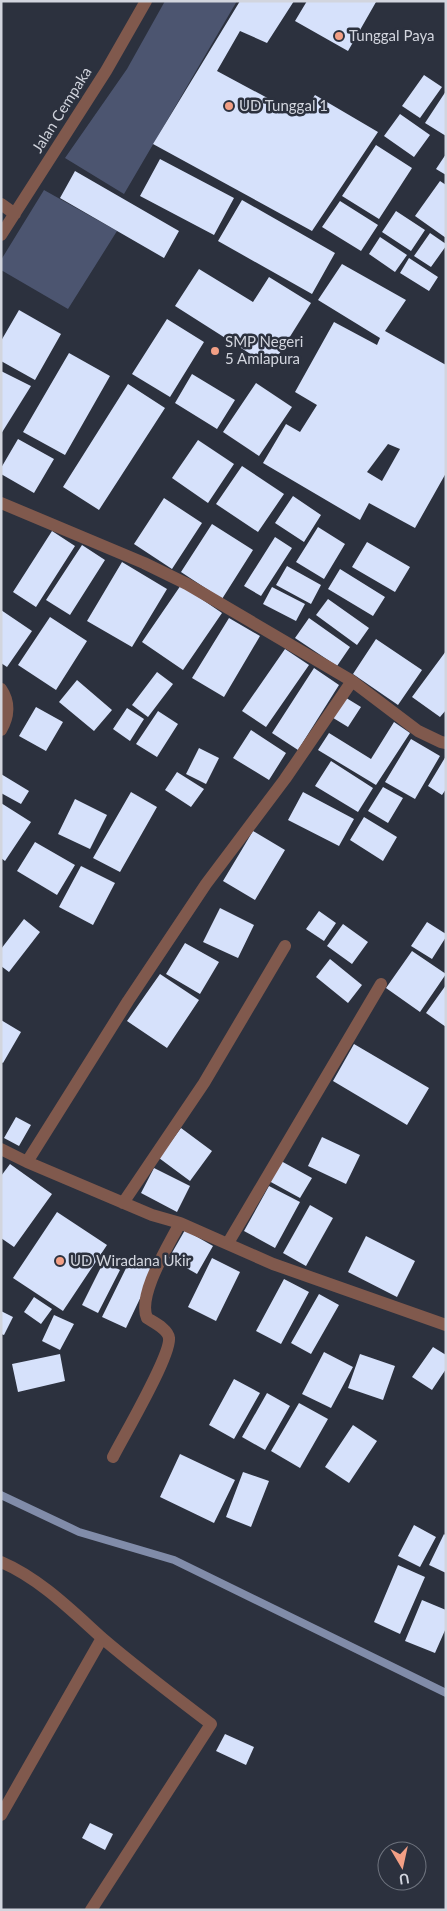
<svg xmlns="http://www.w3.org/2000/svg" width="447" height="1911" viewBox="0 0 447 1911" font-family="Lato,sans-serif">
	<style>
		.green { fill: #4c5570 }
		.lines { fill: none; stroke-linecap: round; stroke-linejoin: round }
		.stream { stroke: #818ca9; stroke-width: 8 }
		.building { fill: #d6e1fb; fill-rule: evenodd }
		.minor { stroke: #80594d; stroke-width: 12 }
		.poi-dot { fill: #f39f85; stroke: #2c313e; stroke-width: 2 }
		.labels { text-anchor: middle; stroke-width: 5; stroke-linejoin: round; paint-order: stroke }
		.poi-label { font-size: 15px; fill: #d2d5de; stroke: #2c313e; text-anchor: start }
		.street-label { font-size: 15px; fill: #d2d5de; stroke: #2c313e }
	</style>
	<rect width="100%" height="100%" fill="#2c313e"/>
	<path class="green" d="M165,1H237L124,194L65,158L127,69Z
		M44,190L117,231L68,309L1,270V260Z"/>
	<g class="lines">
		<path class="stream" d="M1,1495L79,1532L174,1560L446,1693"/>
	</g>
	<path class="building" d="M240,1H294L267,43L240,31L217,71L301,116L315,95L378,132L312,231L153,144Z
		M307,1H375L376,2L348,51L295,21Z
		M424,75L442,87L420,118L402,106Z
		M446,91V136L425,123Z
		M400,114L430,135L414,157L384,136Z
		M376,145L412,168L379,219L342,196Z
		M446,154V175L436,169Z
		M160,159L234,198L214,235L140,196Z
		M75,171L179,231L164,258L60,198Z
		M440,181L446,185V238L415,216Z
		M242,200L335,253L312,294L218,241Z
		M340,201L378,225L361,251L322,227Z
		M396,211L425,230L411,251L382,232Z
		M430,233L446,244V246L431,267L414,256Z
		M380,237L407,255L395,272L369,254Z
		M409,258L438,277L429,291L400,273Z
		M342,264L406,300L385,331L446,365V473L415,528L369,503L360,520L263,463L286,424L300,432L317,405L295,392L334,322L377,345L380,338L318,300ZM388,444L400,449L382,481L367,472Z
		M199,269L253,302L269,277L311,303L271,367L175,306Z
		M19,310L61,334L35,380L1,361V341Z
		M167,319L204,342L170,397L132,374Z
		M69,353L110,376L65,455L23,432Z
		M1,371L31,386L1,434Z
		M192,374L235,400L217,429L175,403Z
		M256,383L292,407L259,456L223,432Z
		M128,384L165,408L99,510L63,487Z
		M18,439L54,459L34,493L1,474V468Z
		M198,440L234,464L208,503L172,478Z
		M242,466L284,494L258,532L216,504Z
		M293,496L321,515L304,542L275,523Z
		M164,498L202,523L172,569L134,544Z
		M212,524L253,550L222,599L181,572Z
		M318,527L345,544L324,579L296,562Z
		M52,531L75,546L36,607L13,592Z
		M275,537L292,548L261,596L244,586Z
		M367,542L410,567L395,592L352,567Z
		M82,545L105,560L70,615L46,600Z
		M122,562L167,589L132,647L87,621Z
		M287,566L321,585L311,604L276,585Z
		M340,569L385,597L373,616L328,589Z
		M181,585L222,613L183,670L142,642Z
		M272,587L305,604L296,621L263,604Z
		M328,599L369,628L357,645L316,615Z
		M1,610L32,631L7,667L1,663Z
		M50,617L87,641L56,690L18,665Z
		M229,618L260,636L224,697L192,678Z
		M309,618L350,647L337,666L295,638Z
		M376,639L422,670L398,705L353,674Z
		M285,649L309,665L266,727L242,711Z
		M446,651V710L440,717L412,697Z
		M314,668L339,685L298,750L272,733Z
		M157,672L173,684L148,717L132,705Z
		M77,680L112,710L94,731L59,702Z
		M343,696L361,707L348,727L330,716Z
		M36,707L63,722L46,751L19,736Z
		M127,708L144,719L130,741L113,729Z
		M158,711L178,724L157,757L136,744Z
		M394,722L410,733L376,785L318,750L329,733L371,759Z
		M251,730L286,753L269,780L233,758Z
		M411,739L440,756L415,799L385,782Z
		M199,748L219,758L206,784L186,774Z
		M446,756V789L442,795L428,786Z
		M331,761L373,788L358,812L315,786Z
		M177,772L204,789L191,807L165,790Z
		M1,774L29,791L21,804L1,793Z
		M383,787L403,798L388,823L368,811Z
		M131,792L157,807L120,872L93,858Z
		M303,792L354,819L339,846L288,820Z
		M75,799L107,815L90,849L58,834Z
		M1,803L31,822L5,861L1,858Z
		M364,817L397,837L383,861L350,840Z
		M253,831L285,850L255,900L223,881Z
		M35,842L75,865L57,895L17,871Z
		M81,866L115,883L93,925L59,907Z
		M220,908L254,925L238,958L203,942Z
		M319,911L336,923L324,941L306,929Z
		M24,919L40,932L9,972L1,966V949Z
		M427,922L446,934V937L432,959L411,946Z
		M343,924L368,942L352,964L327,946Z
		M185,943L219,962L200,994L166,974Z
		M412,951L446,974L420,1012L386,988Z
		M330,959L362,985L348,1003L316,977Z
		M160,974L199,1000L167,1048L127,1021Z
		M446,985V1027L426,1013Z
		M1,1020L21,1032L3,1063L1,1062Z
		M354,1044L429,1088L407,1125L333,1081Z
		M16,1117L31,1125L19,1146L4,1138Z
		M181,1128L212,1151L190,1181L159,1158Z
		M322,1137L360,1155L346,1184L308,1166Z
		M281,1161L312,1178L300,1198L269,1181Z
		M10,1164L52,1194L14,1247L1,1238V1176Z
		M154,1168L190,1186L177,1212L141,1193Z
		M269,1186L300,1202L275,1248L244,1231Z
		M310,1205L333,1218L306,1266L283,1253Z
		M57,1212L107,1245L63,1311L13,1278Z
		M185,1230L213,1246L197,1274L169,1258Z
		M366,1236L415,1261L397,1297L348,1272Z
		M132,1256L155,1267L126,1328L102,1317Z
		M212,1258L240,1272L216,1321L188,1307Z
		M104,1261L120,1270L98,1313L82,1305Z
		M284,1279L309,1292L281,1344L256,1331Z
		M319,1294L339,1305L311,1354L291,1343Z
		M34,1297L52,1309L41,1324L24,1312Z
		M1,1311L13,1317L4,1335L1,1334Z
		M54,1315L74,1324L60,1350L42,1341Z
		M433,1347L446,1355V1369L432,1390L412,1377Z
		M324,1352L353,1367L331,1408L302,1394Z
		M60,1354L65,1381L18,1392L12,1364Z
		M360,1354L395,1366L383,1400L348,1388Z
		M234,1379L260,1393L234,1439L209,1425Z
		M267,1393L290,1406L265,1450L242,1437Z
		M299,1403L328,1419L300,1468L271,1451Z
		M353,1425L377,1441L349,1483L325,1467Z
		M180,1454L235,1480L214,1523L160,1497Z
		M243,1472L269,1481L251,1527L226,1517Z
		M414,1525L436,1537L420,1567L398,1556Z
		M444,1534L446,1536V1573L429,1565Z
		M398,1565L425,1577L400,1634L374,1622Z
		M422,1600L446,1610V1628L435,1653L405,1641Z
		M225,1734L254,1747L246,1765L216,1751Z
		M90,1823L113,1834L105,1850L82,1838Z"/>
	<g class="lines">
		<path class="minor" d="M1,204L15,214
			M1,235L106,71L146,1
			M1,503L144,563L187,584L352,681L418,731L441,742L446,743
			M1,689C10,702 9,717 1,730
			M1,1149L27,1162L152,1215L180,1223L273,1264L446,1325
			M27,1162L128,1001L206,884L285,779L352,681
			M123,1203L204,1083L285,946
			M228,1243L381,984
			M113,1457C123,1437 171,1356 169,1338C168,1329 153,1322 147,1318C137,1295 169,1245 180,1223
			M1,1562C39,1578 72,1611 102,1638C137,1668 174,1696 211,1724L91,1910
			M1,1815L102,1638"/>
	</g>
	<g class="poi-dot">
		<circle cx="339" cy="36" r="5"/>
		<circle cx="229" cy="106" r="5"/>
		<circle cx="215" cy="351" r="5"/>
		<circle cx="60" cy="1261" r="5"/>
	</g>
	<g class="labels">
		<g class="poi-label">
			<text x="349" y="41">Tunggal Paya</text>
			<text x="239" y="111">UD Tunggal 1</text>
			<text x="225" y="347">SMP Negeri<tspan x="225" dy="17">5 Amlapura</tspan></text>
			<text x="70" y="1266">UD Wiradana Ukir</text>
		</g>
		<g class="street-label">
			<text transform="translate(62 110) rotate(-58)" y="5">Jalan Cempaka</text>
		</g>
	</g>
	<rect width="447" height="1911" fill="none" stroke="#d2d5de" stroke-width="5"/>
	<g transform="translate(402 1866) rotate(171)"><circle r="24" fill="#2c313e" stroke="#6e737e"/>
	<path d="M0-4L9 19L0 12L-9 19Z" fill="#f39f85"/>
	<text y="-8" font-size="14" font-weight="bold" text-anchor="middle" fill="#d2d5de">U</text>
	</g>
</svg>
